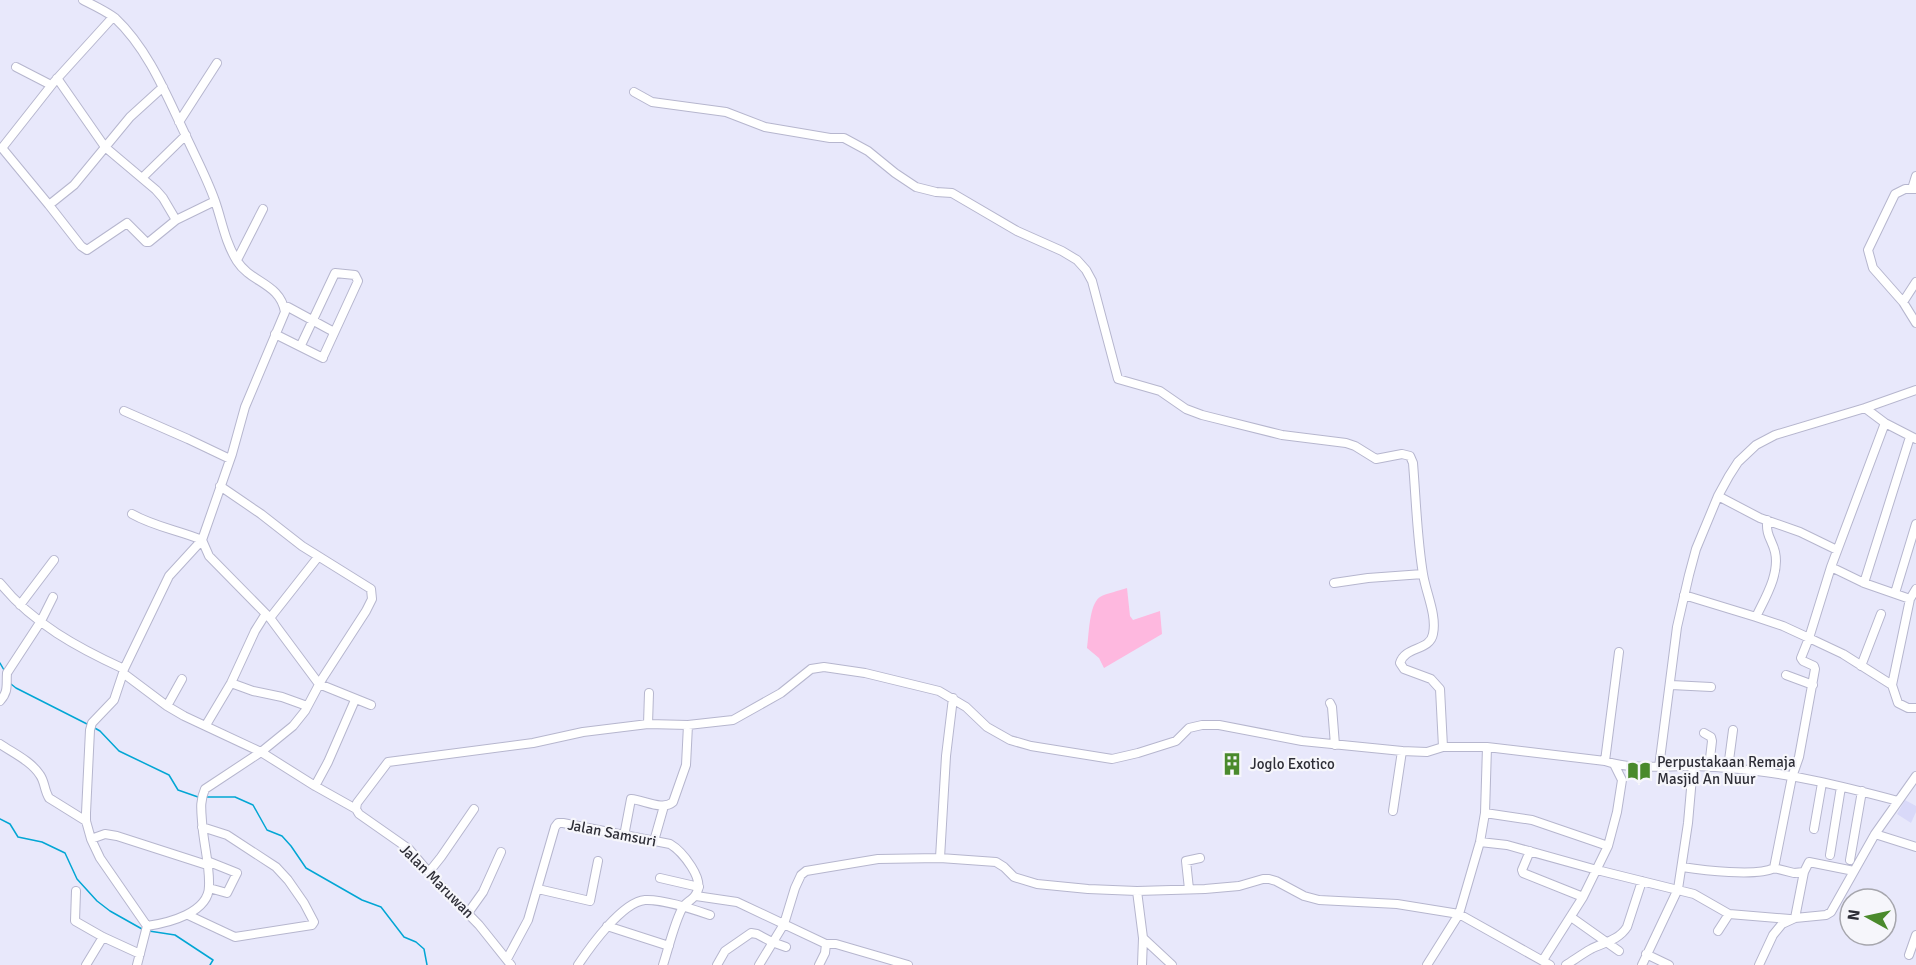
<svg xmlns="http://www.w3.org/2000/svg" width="1916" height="965" viewBox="0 0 1916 965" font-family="Signika,sans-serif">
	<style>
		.built { fill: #d9d9f9 }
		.green { fill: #feb8df }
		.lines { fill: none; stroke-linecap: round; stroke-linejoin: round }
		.stream { stroke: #02a6d4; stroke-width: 1.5 }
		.minor-casing { stroke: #b6b6ce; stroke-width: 10 }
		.minor { stroke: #fff; stroke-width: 8 }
		.labels { text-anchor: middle; stroke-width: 4.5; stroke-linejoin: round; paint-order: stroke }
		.poi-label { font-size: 15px; fill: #2e2e37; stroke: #f6f6fb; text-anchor: start }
		.street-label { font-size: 15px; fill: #2e2e37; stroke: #f6f6fb }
	</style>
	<rect width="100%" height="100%" fill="#e8e8fb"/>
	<path class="built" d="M1905,800L1916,806V812L1911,823L1897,814Z"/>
	<path class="green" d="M1127,588L1130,616L1133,620L1160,611L1162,634L1104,668L1099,658L1087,648C1089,635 1089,604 1100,597C1107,593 1119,591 1127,588Z"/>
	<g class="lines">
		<path class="stream" d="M0,663L4,670
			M11,684L16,688L89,725
			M93,727L100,731L119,751L169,775L178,790L198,797
			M206,797H235L253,805L267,830L282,836L291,846L306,868L362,900L381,907L404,937L416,942L424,949L427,965
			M0,819L10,824L18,837L42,842L65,853L77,879L97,901L110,911L142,929
			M149,931L175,935L213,960L210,965"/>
		<g class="minor-casing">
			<path id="minor" d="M83,0C93,5 106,11 115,18C148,49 166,94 185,134C195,156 207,178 215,201C222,221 225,242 237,261C251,283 280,283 285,312L245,407L232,454L202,540L169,576L124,669
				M113,17L54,82L2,148L49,205L74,185L130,117L163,87
				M16,67L51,85
				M57,78L105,147L156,190L163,198L176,220
				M634,92L652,102L726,112L765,127L830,138H844L868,151L895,173L916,187L936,192L952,193L1017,231L1062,251L1077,260L1086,270L1092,281L1118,379L1160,391L1186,409L1202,415L1282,435L1346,443L1355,446L1376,459L1402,454L1410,456L1413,463C1416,500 1417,538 1423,574C1426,593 1437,615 1433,634C1430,651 1405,646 1400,663L1404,669L1431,679L1440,689L1443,747
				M179,122L217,63
				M142,178L186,135
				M1912,189L1916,176
				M49,205L81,246L87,250L127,223L146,242H149L176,220L215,201
				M237,260L263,209
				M1916,282L1903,302L1916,323
				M1903,302L1873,268L1868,250L1895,194L1905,189H1916
				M288,307L334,332
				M275,334L323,358
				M302,343L335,273L355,275L358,281L324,355
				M1865,408L1916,390
				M124,411L188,439L230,459
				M220,486L261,514L302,546L371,589L372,599L366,611L322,679L305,711L293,726L261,752L315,786L356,809L359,814L409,849L437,882L479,925L511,965
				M1718,496L1760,518L1800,532L1837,550
				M132,514C155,527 178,530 202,540L209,556L270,618L319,684L371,705
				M1831,567L1885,423
				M0,583C32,623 78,648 124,669L123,673L167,706L184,716L261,752L205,789C200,800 201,809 202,821C203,842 210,865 209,886C209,913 168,923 147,926
				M1334,583L1368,578L1423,574
				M1864,583L1910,437
				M1895,593L1916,524
				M1684,595L1756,617C1765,598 1780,574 1775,552C1772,539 1766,537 1767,520
				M20,605L54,560
				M1756,617L1783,626L1809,638L1831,567L1864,583L1910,599L1916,589
				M270,618L318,557
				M1861,666L1881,614
				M123,673L114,700L92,723L90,730L86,813V821L91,839L100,858L147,926
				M1786,675L1813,685
				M231,683L253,691L282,697L307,706
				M1671,685L1711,687
				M1892,685L1898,703L1908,708H1916
				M0,701C9,691 6,685 7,673L41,621L53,597
				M1330,703L1332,707L1335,745
				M167,706L182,679
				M648,724L649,693
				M206,725L231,683L255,631L265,615
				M1704,733L1711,737L1712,741L1709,767
				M0,744C13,753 31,761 40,775C45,782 44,790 49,798L86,821
				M1605,761L1619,652
				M1659,767L1677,627L1689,575L1696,549L1718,496L1729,476L1738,462L1756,445L1775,435L1865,408L1885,423L1916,439
				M1728,768L1733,730
				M315,786L328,762L355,700
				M356,809L357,803L388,762L533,743L583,732L648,724L688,725L733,720L781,693L811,669L824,667L865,673L939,691L966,707L987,727L1010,740L1031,746L1112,759L1138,753L1176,741L1189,728L1202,725H1219L1302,741L1402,751L1427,752L1443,747H1487
				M1393,811L1402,751
				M1485,813L1532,820L1608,846
				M1814,829L1822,783
				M1875,834L1916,847
				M624,836L631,799C644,800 663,811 673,802L686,765L688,725
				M91,839L105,834L117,836L207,865
				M654,841L664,806
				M1480,842L1507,845L1597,870L1694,894L1729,914L1790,919
				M1530,851L1522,870L1523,873L1583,897
				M1830,855L1841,787
				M940,858L996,862L1004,867L1014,877L1037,884L1088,889L1137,891L1205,889L1239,886L1263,879H1269L1276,881L1304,896L1319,900L1397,904L1459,914L1480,842L1485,813L1487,747L1605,761C1631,770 1663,766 1691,766C1703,766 1715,767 1727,768C1785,772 1842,786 1898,801
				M1850,860L1862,791
				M207,861L237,873L227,893L209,888
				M1682,867C1702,870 1757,877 1774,868L1792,777L1799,757L1815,669L1814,666L1803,661L1801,658L1809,638L1843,654L1892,685L1910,599
				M1774,868L1794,873L1804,872
				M429,872L441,857L474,809
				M660,878L699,887
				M538,889L590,901L598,861
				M1189,889L1186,861L1200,858
				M76,891L75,921L103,937L140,954
				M1137,891L1143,938L1172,965
				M696,896L737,902L826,944H836L908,965
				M468,913L483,892L501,852
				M188,915L235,937L312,925L314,922L304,903L288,880L276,867L227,835L202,827
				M1571,917L1619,951
				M1795,918L1804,872L1809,862L1854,871
				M607,926L669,946
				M1718,931L1729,914
				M1646,954L1669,965
				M1909,955L1916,935
				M507,959L528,920L555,827L558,823H563L670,844C682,851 706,880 696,894C693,900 686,902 683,907C675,920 668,950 663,965
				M1543,960L1583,897L1608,846L1617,812L1622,780L1614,764
				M86,965L103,937
				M137,965L147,926
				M578,965C590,947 622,902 645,900C663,899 692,909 710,915
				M717,965L725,951L751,933L757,934L772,942L786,947
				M759,965L784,924L795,888L801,875L806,871L878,859L940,858L946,756L953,698
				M819,965L825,953L826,944
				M1142,965L1143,938
				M1427,965L1459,914L1550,965
				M1566,965C1574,960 1582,954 1591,949C1603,943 1619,940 1627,927L1642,881
				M1642,965L1678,889L1688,823L1693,766
				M1759,965L1773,935L1782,924L1795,918L1826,915L1831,912L1875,834L1916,776"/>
		</g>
		<use href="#minor" class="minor"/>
	</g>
	<defs>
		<g id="building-bare" transform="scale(1.8)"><path d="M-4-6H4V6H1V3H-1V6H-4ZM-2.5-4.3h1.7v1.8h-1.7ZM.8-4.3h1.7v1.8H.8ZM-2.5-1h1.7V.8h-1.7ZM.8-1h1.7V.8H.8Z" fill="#4a8a2c" stroke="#f6f6fb" stroke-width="2.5" paint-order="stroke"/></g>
		<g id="library-bare" transform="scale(1.8)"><path d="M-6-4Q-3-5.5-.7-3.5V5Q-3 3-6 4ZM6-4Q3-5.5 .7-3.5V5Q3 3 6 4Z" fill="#4a8a2c" stroke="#f6f6fb" stroke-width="2.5" paint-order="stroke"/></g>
	</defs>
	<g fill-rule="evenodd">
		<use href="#building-bare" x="1232" y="764"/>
		<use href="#library-bare" x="1639" y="771"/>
	</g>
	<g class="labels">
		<g class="poi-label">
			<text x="1657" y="767">Perpustakaan Remaja<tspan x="1657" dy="17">Masjid An Nuur</tspan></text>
			<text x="1250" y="769">Joglo Exotico</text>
		</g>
		<g class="street-label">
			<text transform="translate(612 833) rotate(11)" y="5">Jalan Samsuri</text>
			<text transform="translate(437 881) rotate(45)" y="5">Jalan Maruwan</text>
		</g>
	</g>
	<g transform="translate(1868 917) rotate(278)"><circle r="28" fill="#f6f6fb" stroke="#a6a6ad" stroke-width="1.5"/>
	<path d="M0-4.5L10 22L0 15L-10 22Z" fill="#4a8a2c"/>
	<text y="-9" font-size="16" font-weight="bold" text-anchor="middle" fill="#2e2e37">N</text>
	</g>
</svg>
